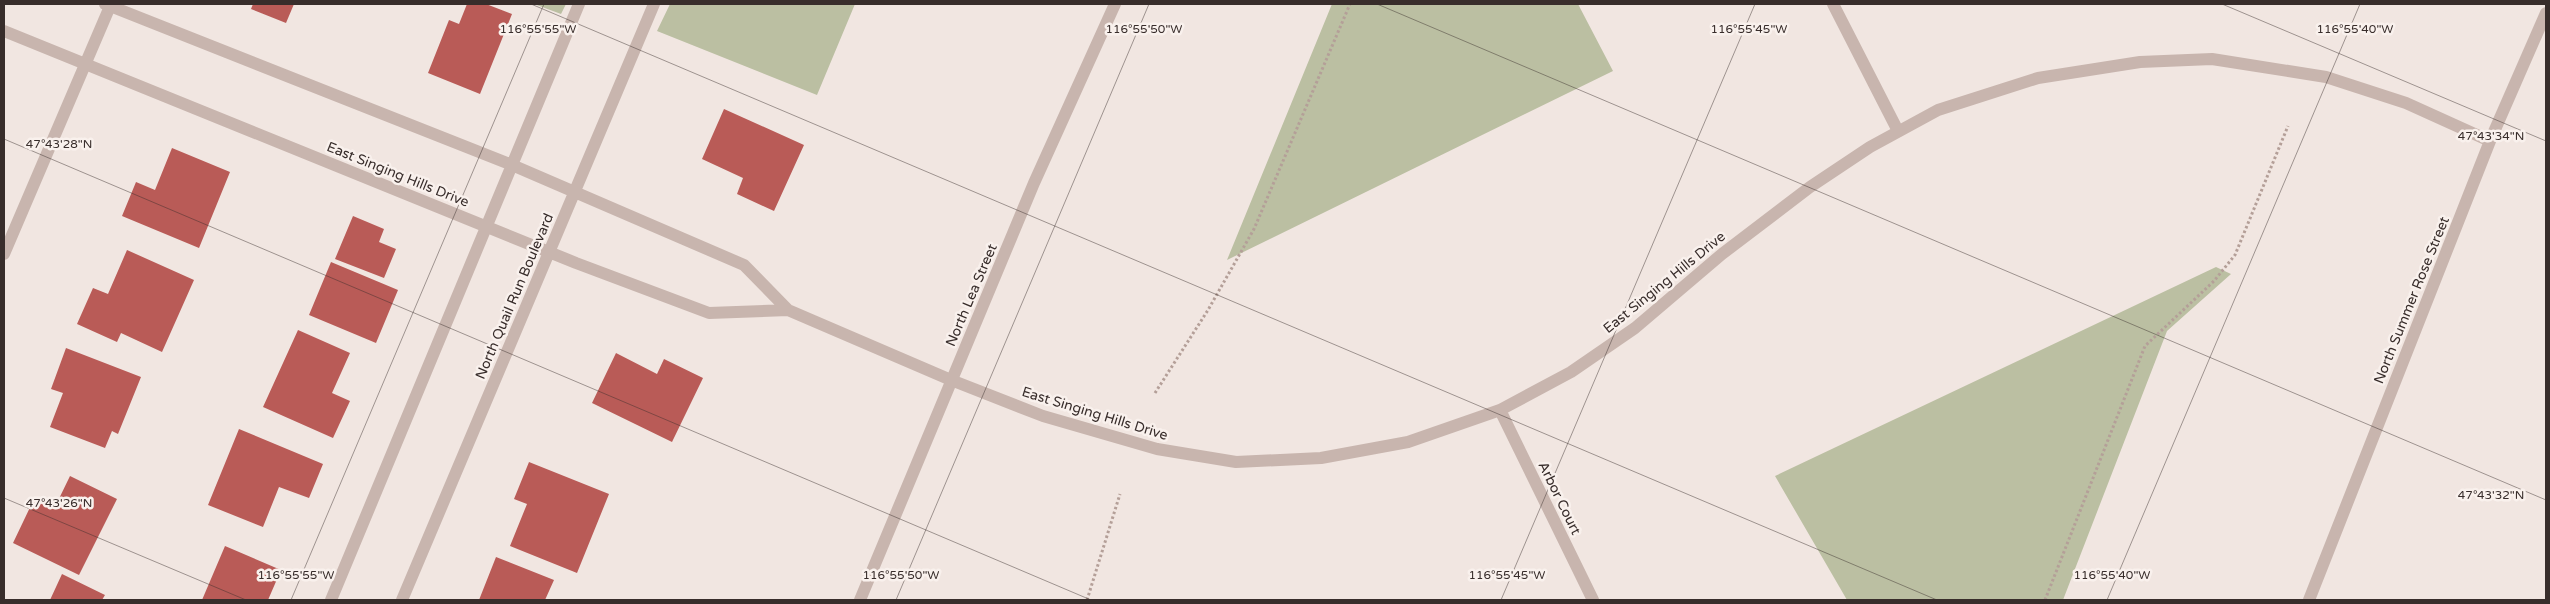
<svg xmlns="http://www.w3.org/2000/svg" width="2550" height="604" viewBox="0 0 2550 604" font-family="'Varela Round',sans-serif">
	<style>
		.green { fill: #bbbfa2 }
		.building { fill: #b95b57 }
		.lines { fill: none; stroke-linecap: round; stroke-linejoin: round }
		.path { stroke: #b49f98; stroke-width: 3; stroke-dasharray: 2.5 2.5; stroke-linecap: butt }
		.minor { stroke: #c8b5ae; stroke-width: 12 }
		.ticks { fill: none; stroke: #382d2b; stroke-width: 1; stroke-opacity: 0.45 }
		.labels { text-anchor: middle; stroke-width: 5; stroke-linejoin: round; paint-order: stroke }
		.street-label { font-size: 14px; fill: #382d2b; stroke: #f9f1ed }
		.ticks-label { font-size: 12px; text-anchor: middle; fill: #382d2b; stroke: #f9f1ed; stroke-width: 5; stroke-linejoin: round; paint-order: stroke }
	</style>
	<rect width="100%" height="100%" fill="#f1e6e1"/>
	<path class="green" d="M534,4H566L561,14Z
		M670,4H855L817,95L657,31Z
		M1332,4H1578L1613,71L1227,260Z
		M2216,267L2231,274L2167,331L2063,600H1847L1775,476Z"/>
	<path class="building" d="M253,4H294L286,23L251,9Z
		M467,4H486L512,14L480,94L428,73L449,20L459,24Z
		M724,109L804,145L774,211L737,194L743,178L702,159Z
		M172,148L230,172L199,248L122,216L136,182L155,190Z
		M353,216L384,229L379,242L396,249L384,278L335,259Z
		M127,250L194,280L162,352L121,333L117,342L77,324L93,288L108,294Z
		M331,262L398,290L376,343L309,315Z
		M298,330L350,353L332,393L350,401L333,438L263,407Z
		M66,348L141,377L118,434L112,431L105,448L50,427L63,393L51,389Z
		M616,353L657,374L664,359L703,378L672,442L592,403Z
		M239,429L323,464L309,498L279,487L263,527L208,505Z
		M529,462L609,494L577,573L510,546L527,504L514,499Z
		M70,476L117,499L79,575L13,543L34,499L54,509Z
		M225,546L281,570L268,600H202Z
		M496,557L554,580L545,600H479Z
		M62,574L105,595L102,600H50Z"/>
	<g class="lines">
		<path class="path" d="M1155,393L1208,310L1254,229L1350,4
			M1087,600L1120,494
			M2045,600L2145,346L2214,281L2235,255L2288,126"/>
		<path class="minor" d="M105,4L512,165L744,265L788,310L951,380L1043,416L1157,449L1236,462L1321,458L1408,442L1500,410L1571,372L1635,328L1722,254L1810,187L1870,147L1938,110L2038,78L2140,62L2212,59L2326,77L2406,103L2490,141
			M1833,4L1898,131
			M4,31L576,263L709,313L788,310
			M4,254L111,4
			M1500,410L1593,600
			M331,600L579,4
			M402,600L654,4
			M860,600L1034,183L1115,4
			M2309,600L2490,141L2546,13"/>
	</g>
	<path class="ticks" d="M531,4L1937,600M1377,4L2546,500M2222,4L2546,141M4,139L1091,600M4,498L246,600M291,600L544,4M896,600L1149,4M1501,600L1755,4M2107,600L2360,4"/>
	<g class="labels">
		<g class="street-label">
			<text transform="translate(398 174) rotate(22)" y="5">East Singing Hills Drive</text>
			<text transform="translate(1664 282) rotate(-39)" y="5">East Singing Hills Drive</text>
			<text transform="translate(971 295) rotate(-67)" y="5">North Lea Street</text>
			<text transform="translate(514 296) rotate(-67)" y="5">North Quail Run Boulevard</text>
			<text transform="translate(2411 300) rotate(-68)" y="5">North Summer Rose Street</text>
			<text transform="translate(1095 413) rotate(17)" y="5">East Singing Hills Drive</text>
			<text transform="translate(1560 498) rotate(64)" y="5">Arbor Court</text>
		</g>
	</g>
	<g class="ticks-label">
		<text x="538" y="33">116°55'55"W</text>
		<text x="1144" y="33">116°55'50"W</text>
		<text x="1749" y="33">116°55'45"W</text>
		<text x="2355" y="33">116°55'40"W</text>
		<text x="2491" y="140">47°43'34"N</text>
		<text x="59" y="148">47°43'28"N</text>
		<text x="2491" y="499">47°43'32"N</text>
		<text x="59" y="507">47°43'26"N</text>
		<text x="296" y="579">116°55'55"W</text>
		<text x="901" y="579">116°55'50"W</text>
		<text x="1507" y="579">116°55'45"W</text>
		<text x="2112" y="579">116°55'40"W</text>
	</g>
	<rect width="2550" height="604" fill="none" stroke="#382d2b" stroke-width="10"/>
</svg>
